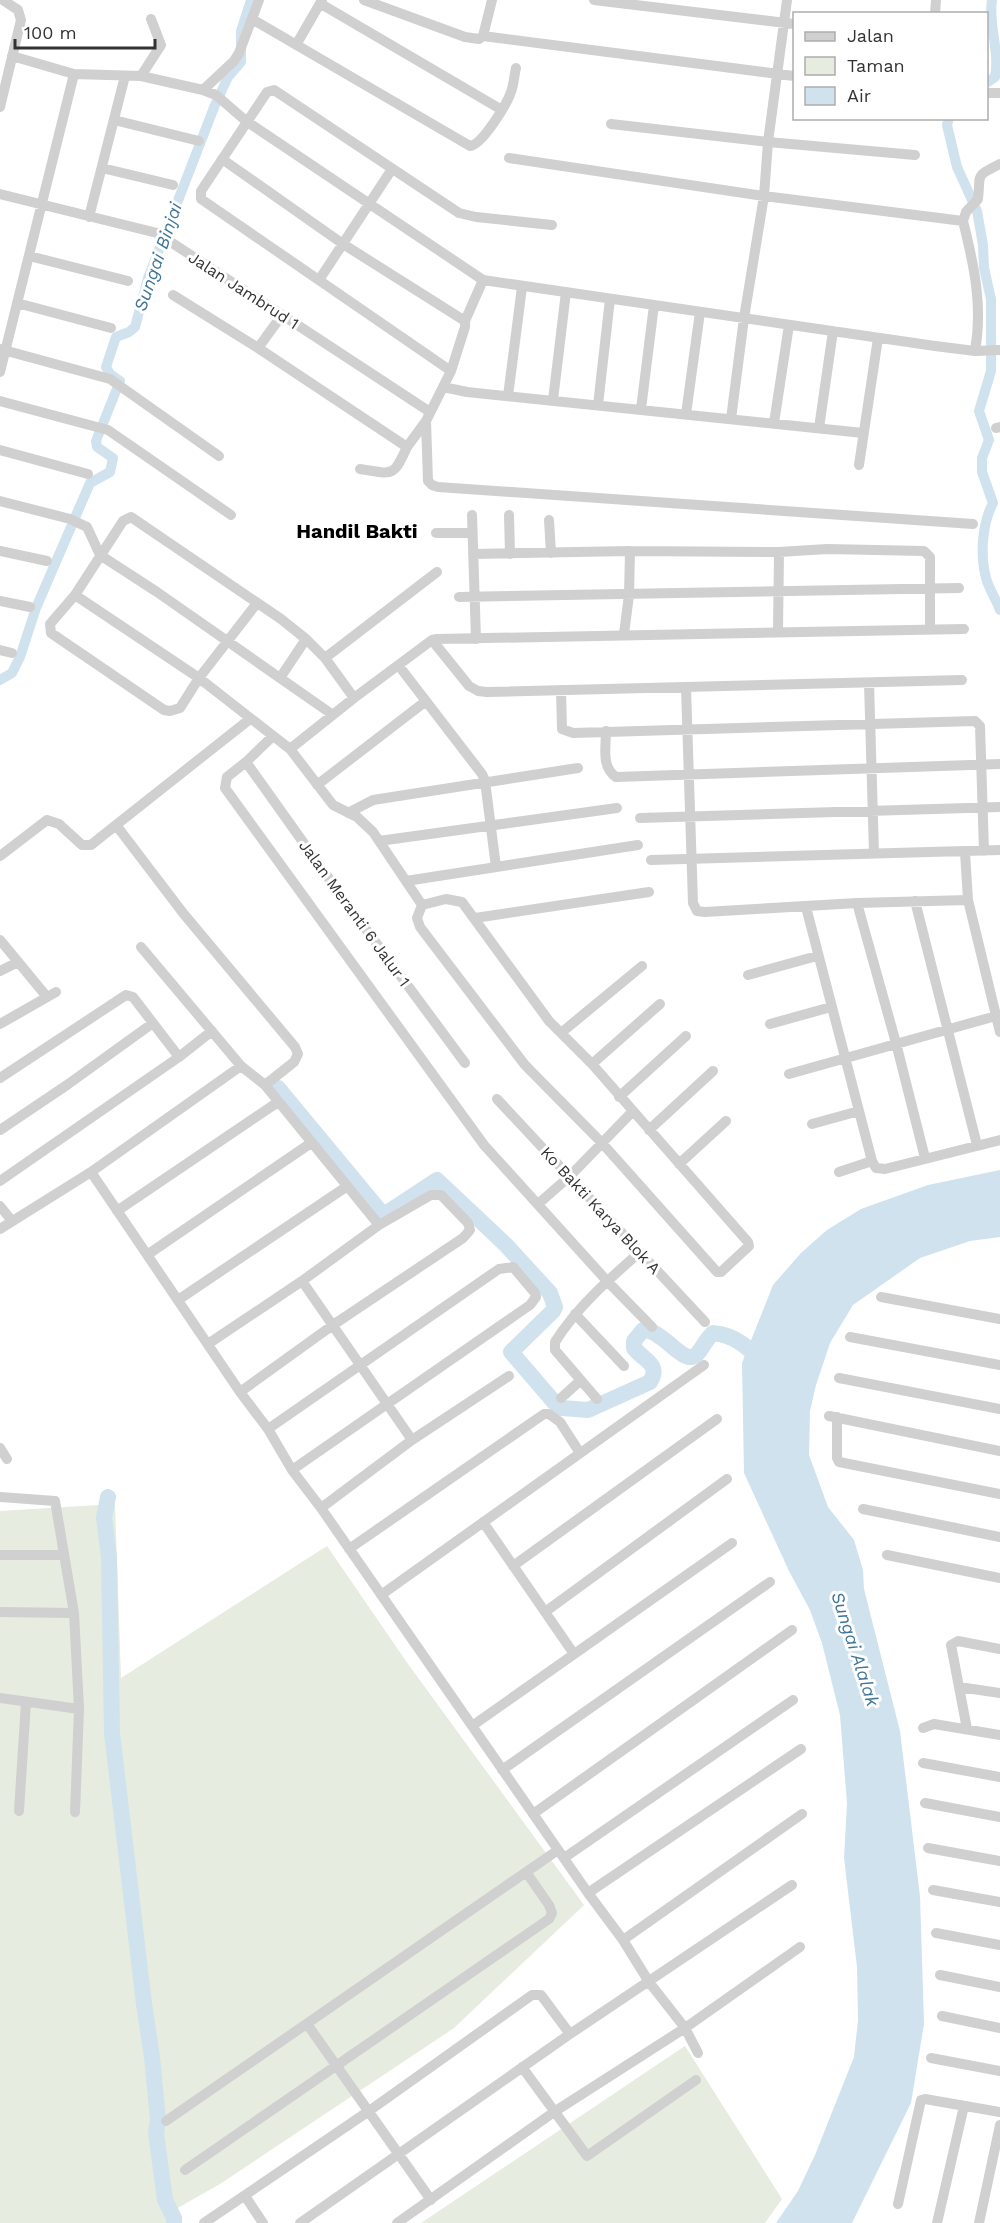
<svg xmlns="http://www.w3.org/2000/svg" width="1000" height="2223" viewBox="0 0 1000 2223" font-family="'Work Sans',sans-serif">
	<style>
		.green { fill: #e6ecdf }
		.water { fill: #cfe2ee }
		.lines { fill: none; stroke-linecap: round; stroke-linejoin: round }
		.canal { stroke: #cfe2ee; stroke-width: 10 }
		.river { stroke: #cfe2ee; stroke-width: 16 }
		.minor { stroke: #d0d0d0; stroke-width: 10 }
		.labels { text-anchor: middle; stroke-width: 6; stroke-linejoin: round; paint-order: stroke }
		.street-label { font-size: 16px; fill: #333; stroke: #fff }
		.water-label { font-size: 18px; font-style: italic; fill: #3f7597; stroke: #fff }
		.quarter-label { font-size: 20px; font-weight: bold; fill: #000; stroke: #fff }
	</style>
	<rect width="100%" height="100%" fill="#fff"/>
	<path class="green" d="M115,1504L121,1678L327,1546L408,1664L584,1905L454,2028L220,2184L174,2210L175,2223H0V1511Z
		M685,2046L782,2199L765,2223H421Z"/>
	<path class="water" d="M1000,1170V1237L970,1241L920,1258L853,1305L830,1343L816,1385L810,1411L809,1455L828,1507L854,1540L863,1570L864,1589L900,1731L920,1896L924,2024L911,2103L852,2223H776L798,2191L815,2155L854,2057L858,2020L857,1967L844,1858L847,1803L840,1715L822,1643L810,1610L789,1571L744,1473L742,1363L773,1285L801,1253L827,1230L861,1209L928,1185Z"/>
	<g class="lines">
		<path class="canal" d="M986,83L995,77C1000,50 988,25 992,0
			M949,118L947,125L957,167L977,211L983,245L984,268L991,299V371L979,411L989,440L982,458V472L993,503C982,524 980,555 986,578C989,589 996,599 1000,610
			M0,680L12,673L20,657L36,608L90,483L110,472L113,458L97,447L96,441L120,381L110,374L106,367L116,337L129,332L135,327L148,278L215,105L228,77L241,62V31L251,0"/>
		<path class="river" d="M278,1088L380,1211L386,1213L390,1211L437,1180L506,1245L550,1293L555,1307L553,1311L511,1352L554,1402L562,1408L588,1410L650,1382C661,1364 644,1361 634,1348V1341L643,1330C663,1329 683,1366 696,1355C701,1351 706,1339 713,1333C735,1335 748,1347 763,1363
			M108,1497L104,1518L109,1557L112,1733L144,2004L152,2057L158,2120L156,2133L165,2200L174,2218V2223"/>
		<path class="minor" d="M364,0L465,37L479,39L483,36L492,0
			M594,0L794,24
			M321,4L502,110
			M935,14L936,0
			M252,19L470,146C482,145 507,104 511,92C514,84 514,76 516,68
			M483,36L794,76
			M296,45L322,0
			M12,56L74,74L141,76L203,90L216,95L246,121L483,280L935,346L975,351L1000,350
			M141,76L161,45L151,19
			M203,90L234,61L239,53L259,0
			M986,93H1000
			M0,107L21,20L18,10L3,0
			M114,120L199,141
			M611,124L768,142L915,155
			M509,158L764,196L963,221
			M222,159L343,244L465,321
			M102,168L173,185
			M0,194L157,233L430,412
			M89,217L125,76
			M29,256L128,281
			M319,280L392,169
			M483,280L465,321V327L451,371L443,387L467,392L863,433
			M173,295L258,348L407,447L426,421L443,387
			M17,303L111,328
			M258,348L282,315
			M0,349L110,379L219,456
			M975,351C983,306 974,265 963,221L966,212L978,199C981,173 974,177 1000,164
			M451,371L201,199V191L267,92L274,90L459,213L476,217L552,225
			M0,372L74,74
			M508,396L522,287
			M553,400L566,292
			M0,401L108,430L231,515
			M598,405L610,299
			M641,409L654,305
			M686,414L700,312
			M731,419L744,318L764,196L768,142L787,0
			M426,421L428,481L432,485L438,487L973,524
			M774,423L789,325
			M819,428L833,331
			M996,428L1000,427
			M0,450L88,474
			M859,465L878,338
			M360,469C393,474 393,478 407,447
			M0,501L70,519L87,527L100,555L157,592L333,715
			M472,515L476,639
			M509,515L510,554
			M549,520L551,553
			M436,533H472
			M0,551L47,561
			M473,554L630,551L779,552L827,549L924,551L930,557V630
			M75,595L199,678L290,749L333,805L357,817L373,832L422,905L417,918L420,927L525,1065L602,1143L717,1272H721L749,1246L748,1242L592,1064L549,1021L462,902L446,899L422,905
			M459,597L959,588
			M0,601L30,607
			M257,603L199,678L180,708L170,711L164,710L51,633L50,624L75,595L123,521L131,517L281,619L306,639L325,658L354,698
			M778,631L779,552
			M624,634L629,595L630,551
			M432,640L469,686L478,691L487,692L962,680
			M0,650L12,653
			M325,658L437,572
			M399,666L482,774L485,781L496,867
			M280,678L306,639
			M869,683L874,853
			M686,688L693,903L697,911L705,912L857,903L968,900
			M561,690L562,729L573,733L975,721L980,726L984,851
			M606,731C606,747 601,767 616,777L1000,764
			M273,736L246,762L227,777L225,788L484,1145L607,1281L652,1327
			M290,749L354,698L432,640L437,639L964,629
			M246,762L340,894L465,1063
			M317,785L426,701
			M348,813L373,800L578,768
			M640,818L1000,807
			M379,841L617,808
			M965,852L968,900L1000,1032
			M0,856L47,820L59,824L82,845H91L116,825
			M651,860L1000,850
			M406,881L638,845
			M915,901L977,1145
			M857,903L896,1043L925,1158
			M806,907L872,1161L876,1168L885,1169L1000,1140
			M475,918L649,892
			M0,940L47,997
			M0,971L18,962
			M748,975L817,956
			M0,1024L56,992
			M770,1024L831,1007
			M561,1033L642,966
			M592,1064L660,1004
			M241,1066L265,1085L294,1062L298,1054L295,1047L183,913L116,825L250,719
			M789,1074L996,1016
			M0,1078L126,995L133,997L179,1057
			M265,1085L379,1225
			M619,1097L686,1036
			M497,1099L705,1322
			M812,1124L859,1111
			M0,1130L67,1085L153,1023
			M649,1130L713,1071
			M679,1164L726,1121
			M91,1172L240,1392L268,1429L292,1470L321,1508L588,1893L623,1940L649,1982L685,2028L698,2053
			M839,1172L872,1161
			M0,1181L179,1057L212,1031
			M538,1204L570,1176L633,1111
			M0,1206L12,1221
			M117,1211L278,1102
			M0,1229L91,1172L241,1066L141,947
			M147,1255L311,1143
			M302,1281L412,1440
			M881,1297L1000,1319
			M178,1300L346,1187
			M575,1314L624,1366
			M850,1337L1000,1365
			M208,1344L302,1281L379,1225L431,1195H441L468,1223L470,1230L463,1238L333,1325L240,1392
			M839,1378L1000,1409
			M561,1398L581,1380
			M597,1399L555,1350V1342C577,1307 609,1279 640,1252
			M829,1416L1000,1451
			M837,1417V1458L839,1462L1000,1494
			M268,1429L499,1269L513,1267L535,1293L536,1297L530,1305L292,1470
			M0,1448L7,1459
			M0,1497L55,1501L74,1613L79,1709L75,1812
			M321,1508L412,1440L509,1376
			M863,1509L1000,1537
			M483,1522L574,1654
			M349,1549L544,1414H549L560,1422L580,1453
			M0,1555H64
			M887,1555L1000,1578
			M513,1566L717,1419
			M381,1595L704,1365
			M0,1612L74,1613
			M545,1612L727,1479
			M959,1687L1000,1693
			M0,1698L79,1709
			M472,1726L732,1543
			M923,1728L934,1724L1000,1735
			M967,1729L951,1645L958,1641L1000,1649
			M923,1763L1000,1777
			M502,1770L770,1582
			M925,1803L1000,1817
			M19,1811L26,1702
			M533,1814L792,1630
			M928,1848L1000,1861
			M564,1858L793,1700
			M933,1890L1000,1902
			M588,1893L801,1749
			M936,1933L1000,1945
			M623,1940L802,1814
			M940,1975L1000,1987
			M942,2016L1000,2028
			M307,2024L431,2200
			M931,2058L1000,2071
			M522,2067L587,2156L696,2080
			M166,2121L558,1850
			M185,2170L549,1919L552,1913L549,1905L526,1872
			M245,2196L263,2223
			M898,2204L921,2100L925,2099L1000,2112
			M204,2223L369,2111L532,1995H541L570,2034
			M300,2223L570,2034L792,1885
			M397,2223L554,2112L685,2028L800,1947
			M937,2223L964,2106
			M979,2223L1000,2125"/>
	</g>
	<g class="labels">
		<g class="street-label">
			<text transform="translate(244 290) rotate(33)" y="6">Jalan Jambrud 1</text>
			<text transform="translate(355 913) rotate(54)" y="6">Jalan Meranti 6 Jalur 1</text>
			<text transform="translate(601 1210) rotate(47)" y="6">Ko Bakti Karya Blok A</text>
		</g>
		<g class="water-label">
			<text transform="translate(158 257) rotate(-71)" y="6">Sungai Binjai</text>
			<text transform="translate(855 1649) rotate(72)" y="6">Sungai Alalak</text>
		</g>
		<g class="quarter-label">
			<text x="357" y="538">Handil Bakti</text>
		</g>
	</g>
	<rect x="793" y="12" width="195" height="108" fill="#ffffff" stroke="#adadad" stroke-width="1.5"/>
	<rect x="805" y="32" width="30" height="9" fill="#d0d0d0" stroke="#adadad" stroke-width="1.5"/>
	<text x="847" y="42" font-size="18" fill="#333333">Jalan</text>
	<rect x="805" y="57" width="30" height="18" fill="#e6ecdf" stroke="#adadad" stroke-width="1.5"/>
	<text x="847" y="72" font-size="18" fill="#333333">Taman</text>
	<rect x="805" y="87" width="30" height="18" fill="#cfe2ee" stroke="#adadad" stroke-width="1.5"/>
	<text x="847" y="102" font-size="18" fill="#333333">Air</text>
	<path d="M15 39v9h140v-9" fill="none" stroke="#333333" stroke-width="3"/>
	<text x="24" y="39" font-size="18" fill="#333333" stroke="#ffffff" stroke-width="4.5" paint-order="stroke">100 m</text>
</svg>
